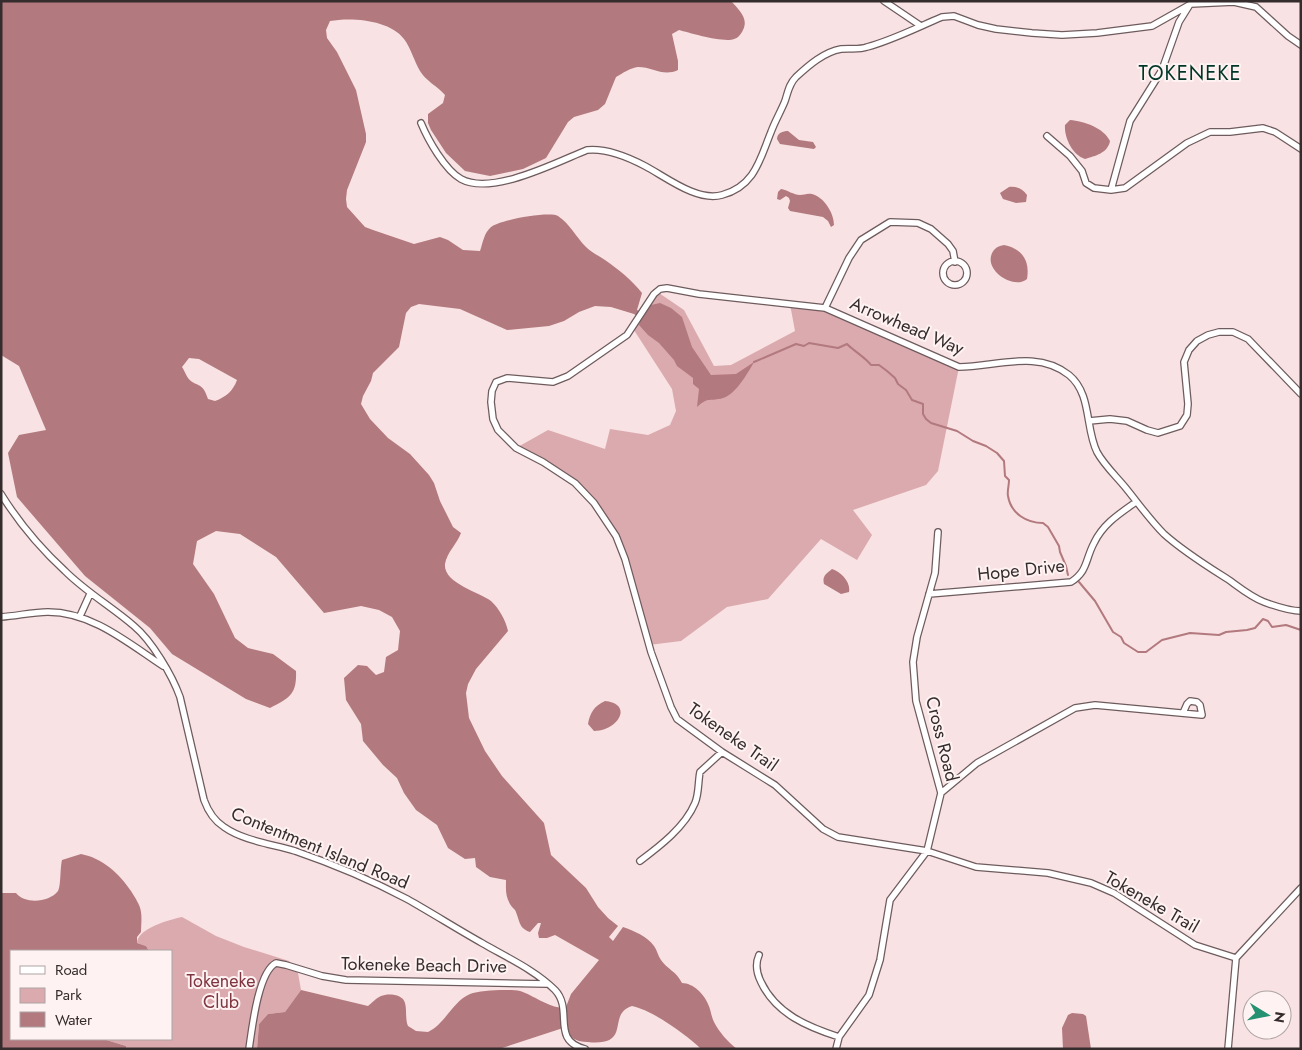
<svg xmlns="http://www.w3.org/2000/svg" width="1302" height="1050" viewBox="0 0 1302 1050" font-family="Jost,sans-serif">
	<style>
		.green { fill: #dbaaae }
		.water { fill: #b2797e; fill-rule: evenodd }
		.lines { fill: none; stroke-linecap: round; stroke-linejoin: round }
		.stream { stroke: #b2797e; stroke-width: 2 }
		.minor-casing { stroke: #6e5b5d; stroke-width: 8 }
		.minor { stroke: #fff; stroke-width: 5.5 }
		.labels { text-anchor: middle; stroke-width: 4; stroke-linejoin: round; paint-order: stroke }
		.street-label { font-size: 18px; fill: #352d2d; stroke: #fff2f2 }
		.park-label { font-size: 18px; fill: #7f3641; stroke: #fff2f2 }
		.quarter-label { font-size: 20px; letter-spacing: 1px; fill: #003527; stroke: #fff2f2 }
	</style>
	<rect width="100%" height="100%" fill="#f8e2e3"/>
	<path class="green" d="M656,291L684,310L714,366L731,365L795,331L790,304L825,308L959,367L938,471L926,485L853,510L872,535L857,560L821,539L768,599L727,607L681,641L649,645L625,559L604,518L575,483L516,448L548,430L605,449L610,429L648,435L670,425L676,411L672,389L632,327Z
		M182,917L216,936L244,947L289,961L298,973L301,990L285,1012L268,1014L259,1024L257,1049H126V1046L103,1039H171V951H149L146,946L137,943C138,928 169,920 182,917Z"/>
	<path class="water" d="M1,1H731C739,10 750,19 742,32C740,35 738,38 734,39C724,43 690,33 679,30L672,34L678,61V70C663,77 653,67 638,67C630,68 623,73 616,77L605,104L598,110L574,117L568,122L546,158L523,169L490,176L465,171L446,153L431,130L428,123V114L443,103L445,95C437,86 426,81 420,71C414,61 411,48 404,39C390,20 352,17 330,21L326,30L327,38L337,52L356,90L366,134V142L347,190L346,199L347,207L365,227L373,230L414,244L440,237L448,240L463,250L480,251C483,242 484,233 491,227C499,220 549,211 558,216C570,224 576,237 586,247C591,252 599,256 605,260C618,269 632,280 642,293L637,310L644,314L651,305L660,303L671,308L682,317L692,347L711,375L736,374L754,362C748,373 735,395 723,398C710,402 709,396 697,407L699,389L693,384V378L677,366L674,360L659,343L648,335L639,325L641,319L634,314L611,307L595,306L579,312L564,321L549,326L507,330L460,309L419,304L411,307L406,313L399,347L373,373L371,381L363,396L361,404L370,419L388,438L410,454L429,475L434,483L440,501L453,527L461,533C457,544 447,552 445,564C443,583 479,592 491,601C499,608 506,621 508,631L476,669L468,684L466,693L469,718L485,751L502,776L544,823L551,855L586,888L598,907L608,918L618,926L609,937L613,941L623,927C634,931 647,936 654,946C657,950 658,956 661,960C667,969 676,971 682,983C693,983 704,994 708,1004C711,1010 711,1016 714,1022C719,1032 728,1042 737,1049H701C687,1035 652,1010 632,1006C604,1015 637,1050 579,1041C572,1039 568,1034 566,1027L499,1049H257L259,1024L268,1014L285,1012L301,990L368,1006C372,1003 376,998 381,996C388,993 403,994 405,1003C407,1010 405,1019 408,1026L416,1031L428,1032C445,1024 453,1001 470,994C481,990 509,989 520,991C533,995 554,1011 566,1007L571,994L599,960L555,935L547,938H539L538,933L541,923H538L530,932C518,928 520,920 515,910C513,908 511,906 510,904C505,896 506,888 506,880L490,877L476,867L475,858L465,859L448,848L437,825L416,810L404,793L397,778L383,765L363,741L361,724L346,700L344,678L358,665L367,666L376,675L384,672L386,657L398,650L400,631L392,617L379,610L361,606L324,613L276,557L240,534L216,531L197,541L193,564L214,594L235,638L248,648L273,654L296,671C297,695 289,698 270,708L246,699L172,654L150,628L85,576L17,497L8,453L19,435L46,430L19,366L1,355ZM189,358L199,359L237,380C233,391 226,397 215,401L208,399C202,380 196,388 188,378C186,375 184,370 182,367Z
		M1070,120C1084,121 1104,128 1110,141C1108,153 1095,156 1085,159C1072,155 1064,137 1065,125Z
		M788,131L799,140L813,142L816,147L814,149L780,144L777,139C777,133 783,131 788,131Z
		M1009,187C1017,186 1023,189 1027,195L1026,202L1016,203L1003,199L1000,193Z
		M781,189C787,190 794,195 800,195C804,195 807,193 812,194C824,197 834,213 834,225L831,227L828,221L823,217L790,211L788,208L790,201L789,198L786,196L780,200L777,199L778,192Z
		M1004,245C1023,249 1030,261 1027,279C1013,291 980,268 994,250C997,247 999,246 1004,245Z
		M832,569C841,572 851,582 849,592L841,594L824,584C822,576 826,574 832,569Z
		M605,701C634,704 618,731 594,731L588,724C590,713 594,706 605,701Z
		M81,854C102,858 119,873 131,891C135,898 140,904 141,912C142,919 141,926 141,932L137,937V943L146,946L149,951H11V1039H103L126,1046V1049H1V893H16C24,904 49,903 58,891C61,886 60,868 62,860Z
		M1072,1013L1083,1014L1086,1016L1091,1049H1063L1062,1028L1068,1015Z"/>
	<g class="lines">
		<path class="stream" d="M754,362L796,344L804,346L809,343L838,348L847,344C855,352 865,357 871,365H879L887,371L895,378L898,384L906,390L912,400L923,404V414L926,419L931,423L957,431L973,441L986,446L997,453L1004,461L1005,476L1009,480C1009,486 1007,491 1008,496C1011,514 1027,523 1043,523L1048,527L1059,546L1060,552L1066,566L1068,575
			M1079,582L1095,601L1113,632L1121,637L1124,643L1138,652H1146L1162,640L1190,633L1219,635L1226,632L1247,630L1255,628L1263,619L1268,621L1272,627L1286,625L1301,630"/>
		<g class="minor-casing">
			<path id="minor" d="M884,1L921,26
				M421,123C428,140 445,170 461,179C492,196 557,162 587,150C606,148 628,157 645,166C666,177 697,202 722,195C755,186 760,159 771,132C775,121 781,111 785,101C788,92 789,84 796,77C809,65 824,52 841,49C850,48 859,50 867,47C893,40 918,27 942,17L954,16L978,25L996,29L1032,33L1062,35L1097,33L1152,26L1191,4L1234,2L1256,7L1288,36L1301,45
				M1047,136L1070,156L1082,171L1086,183L1094,188L1111,190L1130,121L1162,70L1179,22L1189,6
				M1111,190L1125,188L1187,143L1210,132H1230L1263,128L1275,132L1301,149
				M943 273a12 12 0 1 1 24 0a12 12 0 1 1-24 0Z
				M825,308L849,258L861,240L890,222L918,223L931,229L948,244L953,251L955,262
				M1089,421L1110,419L1127,421L1147,430L1158,433L1180,426L1187,415L1188,404L1184,362L1189,350L1197,341L1208,335L1219,332H1233L1248,339L1301,394
				M1,494C19,523 40,548 65,571C86,592 112,607 134,626C152,641 172,675 180,697L204,800C208,811 213,820 224,827C244,841 272,844 295,851C333,864 371,880 407,899C432,913 457,929 482,943C506,957 535,970 555,990C574,1010 550,1040 585,1049
				M929,594L1071,582C1088,571 1085,560 1094,543C1103,524 1119,514 1136,502
				M80,616L90,594
				M1,617C17,616 32,612 48,612C92,612 128,643 163,666
				M941,793L977,763L1075,708L1095,705L1202,715L1200,705L1197,702L1190,701L1187,704L1183,713
				M640,861C660,846 685,827 695,803C699,794 698,782 700,772L722,752
				M759,955C755,964 757,974 761,982C776,1014 808,1027 839,1037
				M1236,958L1195,945L1114,893L1091,883L1048,873L976,867L927,851L838,837L823,829L775,785L722,752L677,719L671,707L651,652L625,559L616,536L594,503L575,483L543,462L516,448L498,430L493,419L491,402L492,391L496,382L507,378L553,382L568,376L627,335L654,294L660,289L667,288L699,294L825,308L959,367C995,367 1037,349 1069,375C1092,394 1085,428 1097,452C1104,465 1116,476 1125,487C1138,503 1150,520 1164,534C1184,552 1207,566 1229,580C1240,588 1251,597 1264,602C1275,606 1289,611 1301,611
				M249,1049C252,1029 258,972 276,963L286,965L322,976L346,980L547,984
				M836,1049L839,1037L869,995L880,960L890,900L927,851L941,793L916,701L913,662L917,637L935,573L938,532
				M1228,1049L1236,958L1301,888"/>
		</g>
		<use href="#minor" class="minor"/>
	</g>
	<g class="labels">
		<g class="street-label">
			<text transform="translate(907 326) rotate(23)" y="6">Arrowhead Way</text>
			<text transform="translate(1021 570) rotate(-6)" y="6">Hope Drive</text>
			<text transform="translate(733 737) rotate(35)" y="6">Tokeneke Trail</text>
			<text transform="translate(942 739) rotate(76)" y="6">Cross Road</text>
			<text transform="translate(320 848) rotate(22)" y="6">Contentment Island Road</text>
			<text transform="translate(1152 902) rotate(30)" y="6">Tokeneke Trail</text>
			<text transform="translate(424 965) rotate(1)" y="6">Tokeneke Beach Drive</text>
		</g>
		<g class="park-label">
			<text x="221" y="987">Tokeneke<tspan x="221" dy="21">Club</tspan></text>
		</g>
		<g class="quarter-label">
			<text x="1190" y="80">TOKENEKE</text>
		</g>
	</g>
	<rect width="1302" height="1050" fill="none" stroke="#352d2d" stroke-width="5"/>
	<rect x="10" y="950" width="162" height="90" fill="#fff2f2" stroke="#aea3a3"/>
	<rect x="20" y="966" width="25" height="8" fill="#ffffff" stroke="#aea3a3"/>
	<text x="55" y="975" font-size="15" fill="#352d2d">Road</text>
	<rect x="20" y="988" width="25" height="15" fill="#dbaaae" stroke="#aea3a3"/>
	<text x="55" y="1000" font-size="15" fill="#352d2d">Park</text>
	<rect x="20" y="1012" width="25" height="15" fill="#b2797e" stroke="#aea3a3"/>
	<text x="55" y="1025" font-size="15" fill="#352d2d">Water</text>
	<g transform="translate(1267 1015) rotate(100)"><circle r="24" fill="#fff2f2" stroke="#aea3a3"/>
	<path d="M0-4L9 19L0 12L-9 19Z" fill="#249171"/>
	<text y="-8" font-size="14" font-weight="bold" text-anchor="middle" fill="#352d2d">N</text>
	</g>
</svg>
